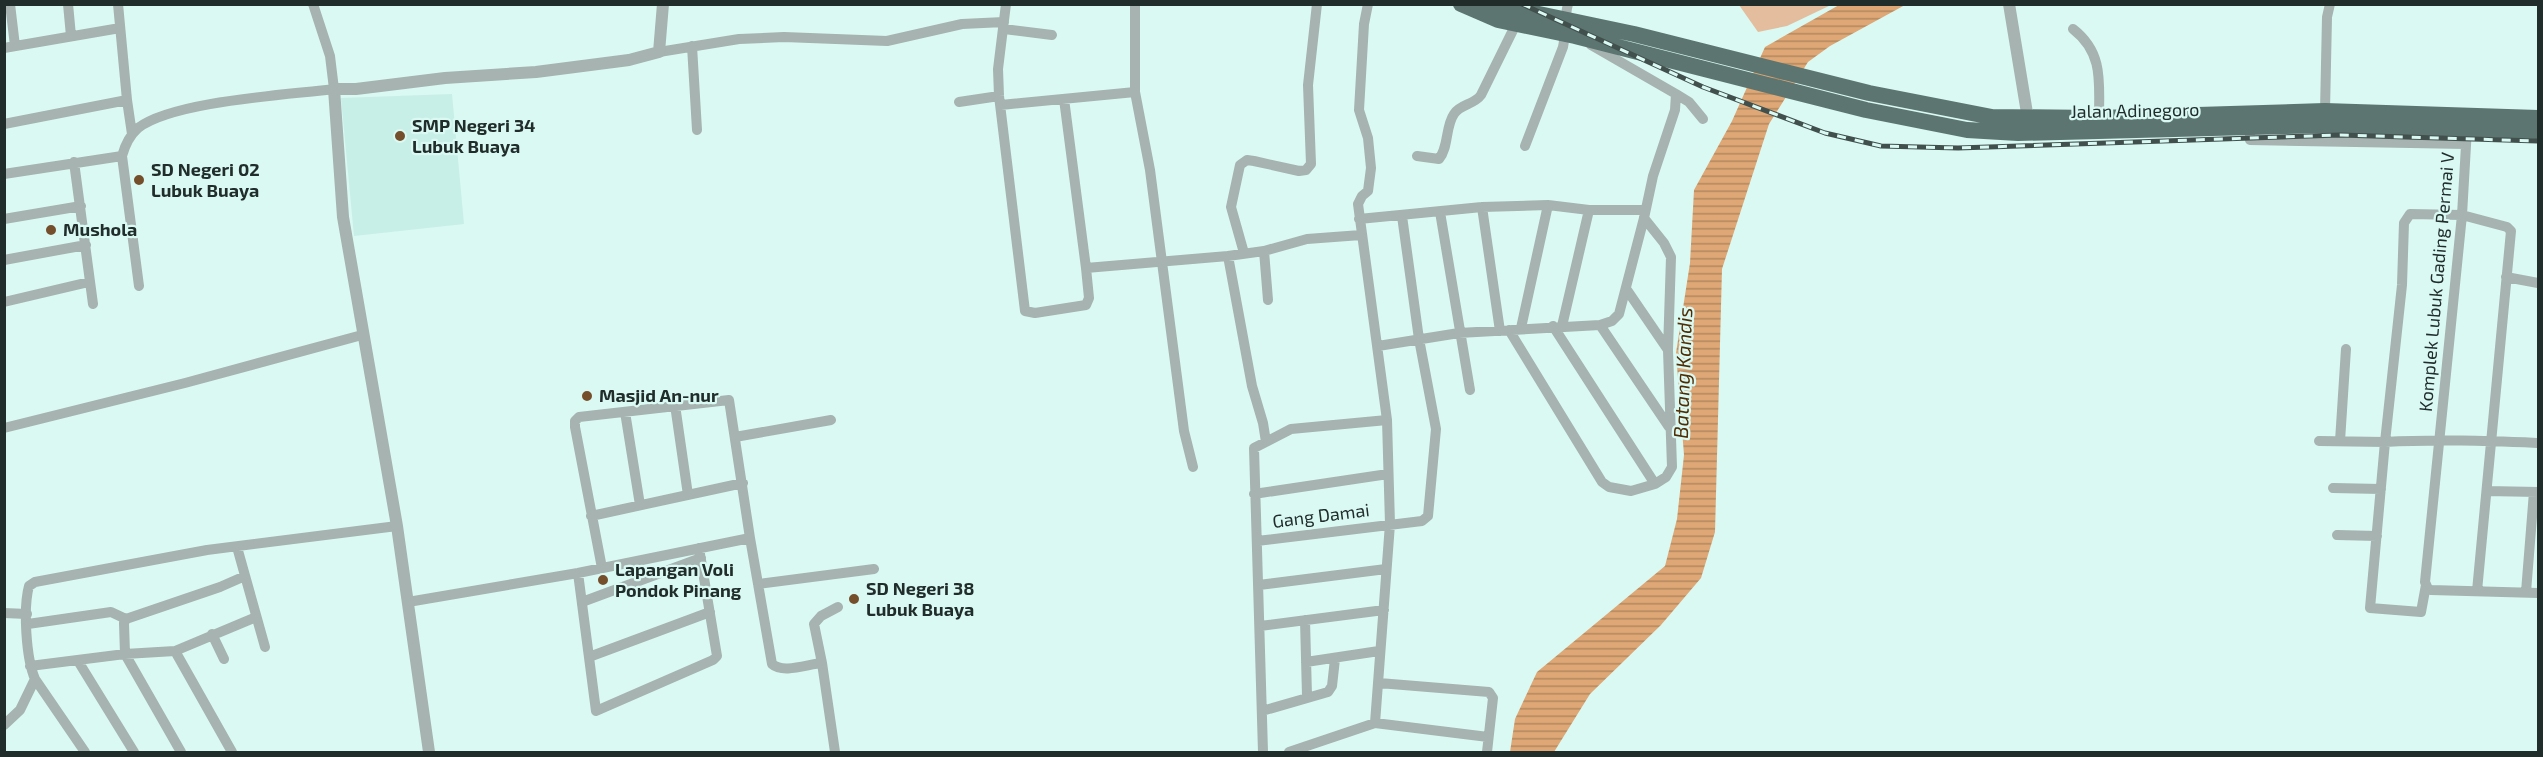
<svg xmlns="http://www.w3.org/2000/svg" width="2543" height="757" viewBox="0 0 2543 757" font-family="'Exo 2',sans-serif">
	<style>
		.built { fill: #c7efe7 }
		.grass { fill: #e3bd9d }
		.water { fill: url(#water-rules) }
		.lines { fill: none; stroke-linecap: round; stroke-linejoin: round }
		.minor { stroke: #a6b3b0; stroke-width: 10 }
		.tertiary { stroke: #a6b3b0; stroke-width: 12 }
		.trunk { stroke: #5c7570; stroke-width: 16 }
		.rail-casing { stroke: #41504d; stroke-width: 5 }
		.rail { stroke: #daf9f3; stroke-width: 3; stroke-dasharray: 9; stroke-linecap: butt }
		.poi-dot { fill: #754f2b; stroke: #daf9f3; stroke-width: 2 }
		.labels { text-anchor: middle; stroke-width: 4.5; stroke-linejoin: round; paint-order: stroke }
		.street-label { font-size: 18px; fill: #212d2b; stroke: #daf9f3 }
		.poi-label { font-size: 18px; font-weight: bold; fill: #212d2b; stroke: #daf9f3; text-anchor: start }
		.water-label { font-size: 20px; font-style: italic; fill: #502c03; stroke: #daf9f3 }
	</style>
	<defs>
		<pattern id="water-rules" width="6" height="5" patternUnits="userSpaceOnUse" patternTransform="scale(1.5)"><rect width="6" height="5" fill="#dea775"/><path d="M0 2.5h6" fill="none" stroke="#b48860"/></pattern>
	</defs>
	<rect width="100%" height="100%" fill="#daf9f3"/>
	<path class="built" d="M452,94L464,224L354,236L341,98Z"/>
	<path class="grass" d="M1739,5H1831L1787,26L1758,32Z"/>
	<path class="water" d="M1839,5H1905L1830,46L1808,62L1769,124L1722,269L1715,532L1701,578L1661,625L1590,694L1554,752H1510L1515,719L1537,672L1665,566L1677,519L1684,455L1676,353L1690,263L1694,190L1732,121L1765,47Z"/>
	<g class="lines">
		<path class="minor" d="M10,4L15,46
			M68,4L71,36
			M118,4L127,100L132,134
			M1006,4L998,69L999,96L1025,311L1035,313L1086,305L1089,298L1086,268L1228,256L1264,251L1307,239L1361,235
			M1135,4V92L1150,170L1184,431L1193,467
			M1004,29L1052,35
			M2073,29C2104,53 2099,83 2099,118
			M692,46L697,130
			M4,48L120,28
			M659,52L739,39L784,37L887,41L962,24L1004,22
			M1676,94L1689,102L1703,119
			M1064,99L1086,268
			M959,102L999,96
			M1001,105L1135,92
			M2325,111L2327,17L2330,4
			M4,124L127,100
			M2250,128V140L2466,144
			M2467,128L2462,215L2425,582L2428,589L2431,590L2538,593
			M1525,146L1563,47C1566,33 1564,19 1568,4
			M1417,156L1439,159C1449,147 1445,127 1454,114C1460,104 1474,105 1481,95L1516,24
			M74,162L93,304
			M4,174L122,156
			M1482,207L1500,331
			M1440,212L1470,390
			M1644,218L1664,243L1671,257L1668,350
			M4,219L81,206
			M1359,219L1482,207L1548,205L1589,210H1645
			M1264,251L1268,300
			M1244,253L1231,207L1240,165L1247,160L1254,161L1299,171L1306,170L1311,164L1308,85L1317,4
			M1228,256L1252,386L1263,423L1266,442
			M4,260L86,245
			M2506,277L2538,283
			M139,286L122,156C125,145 129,136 138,128C173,101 287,95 334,89L330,56L313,4
			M4,302L89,282
			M1600,325L1669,427
			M1553,326L1655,484
			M1562,326L1589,210
			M1521,328L1548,205
			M1509,330L1602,482L1609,487L1631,491L1655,484L1666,477L1672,467L1668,350L1627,290
			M1378,346L1459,333L1600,325L1612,321L1619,314L1644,218L1653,176L1675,110L1676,94L1591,45
			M675,405L688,495
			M625,412L640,505
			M4,428L185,383L362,335
			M735,437L831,420
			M2319,441L2385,442L2370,608L2421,612L2426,585
			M2340,441L2346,349
			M2333,488L2381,489
			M2487,491L2538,492
			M1254,494L1388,474
			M591,516L743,483
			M2337,535L2377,536
			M1257,541L1422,521L1428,516L1436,429L1419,339L1402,216
			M237,547L265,647
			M602,568L575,427V421L579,417L729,400L750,538L772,664C783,674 808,664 822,663L835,752
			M578,573L596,711L713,660L717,656L699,548
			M758,584L874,569
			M1259,585L1386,569
			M2477,591L2511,231L2507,227L2462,215L2410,214L2404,223L2402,285L2385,442C2437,439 2487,441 2538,443
			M2526,592L2534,492
			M408,602L578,573L750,538
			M582,602L701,558
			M4,613L27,614
			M1305,620L1307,696
			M28,624L111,612L126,619
			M1260,626L1384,610
			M212,634L224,659
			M175,651L256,617
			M589,657L710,612
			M78,661L134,752
			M1306,662L1379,651
			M822,663L814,624L821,616L838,607
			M30,666L125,654L175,651L232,752
			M1379,683L1489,692L1493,698L1487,752
			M1262,711L1328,692L1332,686L1335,659
			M1375,723L1488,737
			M4,725L20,710L35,679
			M85,752L35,679C26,658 23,608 29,586L35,582L207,550L397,526
			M181,752L125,654L124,623L126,619L220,587L245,576
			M1263,752L1254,448L1291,429L1387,420
			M1289,752L1375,723L1390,524L1387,420L1358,204L1362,196L1368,191L1371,168L1368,138L1359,110L1364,24L1368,4"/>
		<path class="tertiary" d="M2009,4L2028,119
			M429,752L397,526L343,217L334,89H356L445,78L536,72L629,60L659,52L663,4"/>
		<path class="trunk" d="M1461,4L1498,20L1575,36L1866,110L1967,130L2018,133L2327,125L2538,131
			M1491,4L1634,34L1869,93L1992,117L2099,118L2325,111L2538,118"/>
		<g class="rail-casing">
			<path id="rail" d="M1522,4L1703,87L1825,133L1881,146L1958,148L2340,135L2538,141"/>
		</g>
		<use href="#rail" class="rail"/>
	</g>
	<g class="poi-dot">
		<circle cx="400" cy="136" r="6"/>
		<circle cx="139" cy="180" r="6"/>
		<circle cx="51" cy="230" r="6"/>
		<circle cx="587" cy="396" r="6"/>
		<circle cx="603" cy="580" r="6"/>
		<circle cx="854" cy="599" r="6"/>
	</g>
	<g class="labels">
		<g class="street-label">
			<text transform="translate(2135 111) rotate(-1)" y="6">Jalan Adinegoro</text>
			<text transform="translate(2437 282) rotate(-85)" y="6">Komplek Lubuk Gading Permai V</text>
			<text transform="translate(1321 516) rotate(-7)" y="6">Gang Damai</text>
		</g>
		<g class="poi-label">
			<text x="412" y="132">SMP Negeri 34<tspan x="412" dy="21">Lubuk Buaya</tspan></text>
			<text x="151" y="176">SD Negeri 02<tspan x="151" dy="21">Lubuk Buaya</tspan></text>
			<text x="63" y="236">Mushola</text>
			<text x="599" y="402">Masjid An-nur</text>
			<text x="615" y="576">Lapangan Voli<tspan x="615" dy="21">Pondok Pinang</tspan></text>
			<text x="866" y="595">SD Negeri 38<tspan x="866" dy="21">Lubuk Buaya</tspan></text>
		</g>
		<g class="water-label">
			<text transform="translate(1683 373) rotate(-88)" y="7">Batang Kandis</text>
		</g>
	</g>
	<rect width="2543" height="757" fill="none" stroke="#212d2b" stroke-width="12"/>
</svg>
